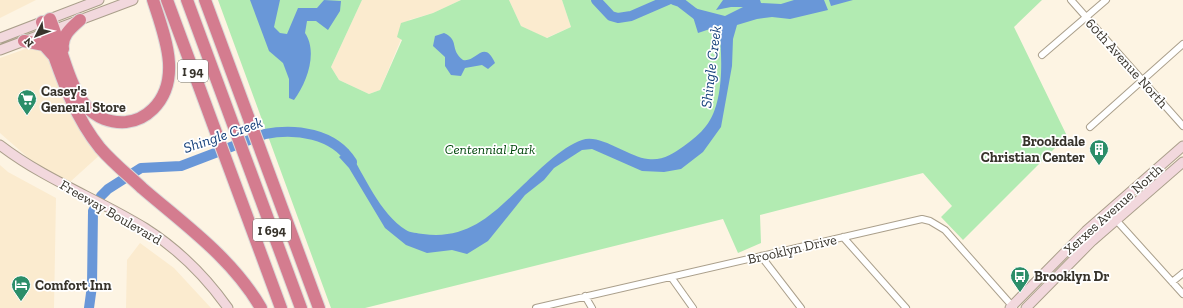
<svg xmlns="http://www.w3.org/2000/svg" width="1183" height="308" viewBox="0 0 1183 308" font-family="'Zilla Slab',serif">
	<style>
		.built { fill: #fbebcf }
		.green { fill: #b2ebb2 }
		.water { fill: #6997d8 }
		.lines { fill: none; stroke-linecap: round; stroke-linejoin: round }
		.river { stroke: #6997d8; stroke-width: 10 }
		.street-casing { stroke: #aa9f8b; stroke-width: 8 }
		.secondary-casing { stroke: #aa9f8b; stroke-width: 11 }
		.highway-casing { stroke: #dbdad9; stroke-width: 14 }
		.street { stroke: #fff; stroke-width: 6 }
		.secondary { stroke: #f2d8dd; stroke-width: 9 }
		.highway { stroke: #d47c8f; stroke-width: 12 }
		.labels { text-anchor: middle; stroke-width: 3.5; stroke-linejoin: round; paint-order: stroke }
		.shield { fill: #fff; stroke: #73706b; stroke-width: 1 }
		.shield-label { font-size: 13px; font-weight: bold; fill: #37332b }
		.street-label { font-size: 14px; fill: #37332b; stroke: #fff }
		.poi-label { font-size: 14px; font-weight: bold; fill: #37332b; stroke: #fff; text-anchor: start }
		.park-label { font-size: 14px; font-style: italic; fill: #00480b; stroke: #fff }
		.water-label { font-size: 15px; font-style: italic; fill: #123e79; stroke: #fff }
	</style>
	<rect width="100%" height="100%" fill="#fdf4e3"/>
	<path class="built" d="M0,0H36L0,18Z
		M362,0H461L433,13L409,20L380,90L369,94L339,80L331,67Z
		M509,0H562L571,27L546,38L521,26Z
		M28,48L45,50L102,153L70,182L33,162L0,133V58Z
		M0,165L8,172L56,198L54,308H0Z
		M140,243L174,268L211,308H126L127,260Z"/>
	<path class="green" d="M218,0H362L331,67L339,80L369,94L380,90L402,40L397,37L401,23L433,13L461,0H509L521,26L547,38L571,27L562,0H1042L1014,27L1067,136L963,240L941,217L952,206L923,173L760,215L761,243L738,253L723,219L365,308H331Z"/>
	<path class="water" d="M250,0H280L274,27L280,33L287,34L298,8H317L324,0L341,1L340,11L328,30L316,21H307L305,33C318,52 307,83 294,100L289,98V79L283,63L269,51Z
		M723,0H760L761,3L781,4L794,0H824L828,10L790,19L772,17L757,19L737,25L733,39L732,66L721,127L703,152L681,169L664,172L642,171L592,149L582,150L554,168L544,180L525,195L488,241L467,254L452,250L427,253L406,245L385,228L349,168L339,157L348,149C364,175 380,214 406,230C410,233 418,233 423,234C467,240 491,216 520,188C536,173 561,147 582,140C600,133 628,157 648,159C662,161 673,154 684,146C692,140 700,134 706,126C725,102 722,55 719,26L698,33L690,7L725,16L743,7H731L716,10Z
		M829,0H853L831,6Z
		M444,33C460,40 449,49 463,60C476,63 484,38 495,63L488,69L482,65L465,68L461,76L451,75L445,66V57L433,46L435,36Z"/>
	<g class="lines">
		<path class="river" d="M596,0L611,16L618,18L631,16L668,0
			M674,0L680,2L702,19
			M89,308L92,286L93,211L101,196L108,189L141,168L181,166L265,134C295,128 334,133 352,162"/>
		<g class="street-casing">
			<path id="street" d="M1071,0L1183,126
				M1042,55L1106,0
				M1090,127L1183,44
				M1108,211L1183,294
				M843,237L906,308
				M761,256L801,308
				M671,277L693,308
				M1172,282L1183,273
				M585,296L592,308
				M536,308L922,219L930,221L945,230L1014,308"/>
		</g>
		<g class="secondary-casing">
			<path id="secondary" d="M0,38L99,0
				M0,50L133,0
				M0,145C44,179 98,199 145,228C178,249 206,277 228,308
				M1010,308L1086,231L1183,146
				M1026,308L1092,241L1183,162"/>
		</g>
		<g class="highway-casing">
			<path id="highway" d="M167,0L281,308
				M187,0L301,308
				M205,0L319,308
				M50,19C60,43 69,87 86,106C96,118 111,123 126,122C136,121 146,116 153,109C183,79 164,35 153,0
				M42,22C58,65 70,111 100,148C113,163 128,175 142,188C185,225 232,258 261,308
				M24,41L44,45L53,55
				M63,49C61,36 71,28 80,20"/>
		</g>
		<use href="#street" class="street"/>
		<use href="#secondary" class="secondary"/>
		<use href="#highway" class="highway"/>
	</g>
	<defs>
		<g id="supermarket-pin" transform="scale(1)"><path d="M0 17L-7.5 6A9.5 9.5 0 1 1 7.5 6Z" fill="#2b8e69" stroke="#fff"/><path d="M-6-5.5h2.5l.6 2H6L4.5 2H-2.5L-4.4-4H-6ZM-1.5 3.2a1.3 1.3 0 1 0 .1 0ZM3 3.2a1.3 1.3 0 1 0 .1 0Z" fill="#fff"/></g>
		<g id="building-pin" transform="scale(1)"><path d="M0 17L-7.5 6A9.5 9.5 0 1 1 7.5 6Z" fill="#2b8e69" stroke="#fff"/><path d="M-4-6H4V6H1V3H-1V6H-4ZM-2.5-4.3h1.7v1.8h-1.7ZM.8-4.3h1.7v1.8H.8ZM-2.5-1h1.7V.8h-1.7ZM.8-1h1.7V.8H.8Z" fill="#fff"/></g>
		<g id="bus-pin" transform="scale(1)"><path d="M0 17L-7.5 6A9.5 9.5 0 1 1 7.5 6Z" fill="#2b8e69" stroke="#fff"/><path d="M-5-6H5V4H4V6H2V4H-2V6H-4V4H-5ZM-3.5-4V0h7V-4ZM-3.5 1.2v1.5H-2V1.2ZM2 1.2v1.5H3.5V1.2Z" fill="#fff"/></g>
		<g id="hotel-pin" transform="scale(1)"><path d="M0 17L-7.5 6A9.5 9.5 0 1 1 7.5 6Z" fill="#2b8e69" stroke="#fff"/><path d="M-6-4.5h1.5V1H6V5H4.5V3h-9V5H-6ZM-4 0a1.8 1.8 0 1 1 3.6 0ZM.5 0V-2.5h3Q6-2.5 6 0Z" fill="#fff"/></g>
	</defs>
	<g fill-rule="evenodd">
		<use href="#supermarket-pin" x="27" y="99"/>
		<use href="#building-pin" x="1099" y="149"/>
		<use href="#bus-pin" x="1020" y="276"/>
		<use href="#hotel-pin" x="21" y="285"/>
	</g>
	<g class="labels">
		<g class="shield">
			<rect x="178" y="60" width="30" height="22" rx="3"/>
			<rect x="253" y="219" width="38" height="22" rx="3"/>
		</g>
		<g class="shield-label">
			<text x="193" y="76">I 94</text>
			<text x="272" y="235">I 694</text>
		</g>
		<g class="street-label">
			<text transform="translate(1127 63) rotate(48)" y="5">60th Avenue North</text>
			<text transform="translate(1113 209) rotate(-42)" y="5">Xerxes Avenue North</text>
			<text transform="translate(111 212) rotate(30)" y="5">Freeway Boulevard</text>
			<text transform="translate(792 249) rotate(-13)" y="5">Brooklyn Drive</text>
		</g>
		<g class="poi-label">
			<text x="41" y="96">Casey's<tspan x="41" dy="16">General Store</tspan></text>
			<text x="1085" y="146" text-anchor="end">Brookdale<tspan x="1085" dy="16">Christian Center</tspan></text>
			<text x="1034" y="281">Brooklyn Dr</text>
			<text x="35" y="290">Comfort Inn</text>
		</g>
		<g class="park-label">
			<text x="490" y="154">Centennial Park</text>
		</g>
		<g class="water-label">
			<text transform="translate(711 67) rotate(-83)" y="5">Shingle Creek</text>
			<text transform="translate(223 135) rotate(-19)" y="5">Shingle Creek</text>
		</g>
	</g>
	<g transform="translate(36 36) rotate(228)" stroke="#ffffff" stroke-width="3" paint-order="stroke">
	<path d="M0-3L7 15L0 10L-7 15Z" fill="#37332b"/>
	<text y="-6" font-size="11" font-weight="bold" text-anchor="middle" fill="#37332b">N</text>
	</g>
</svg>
